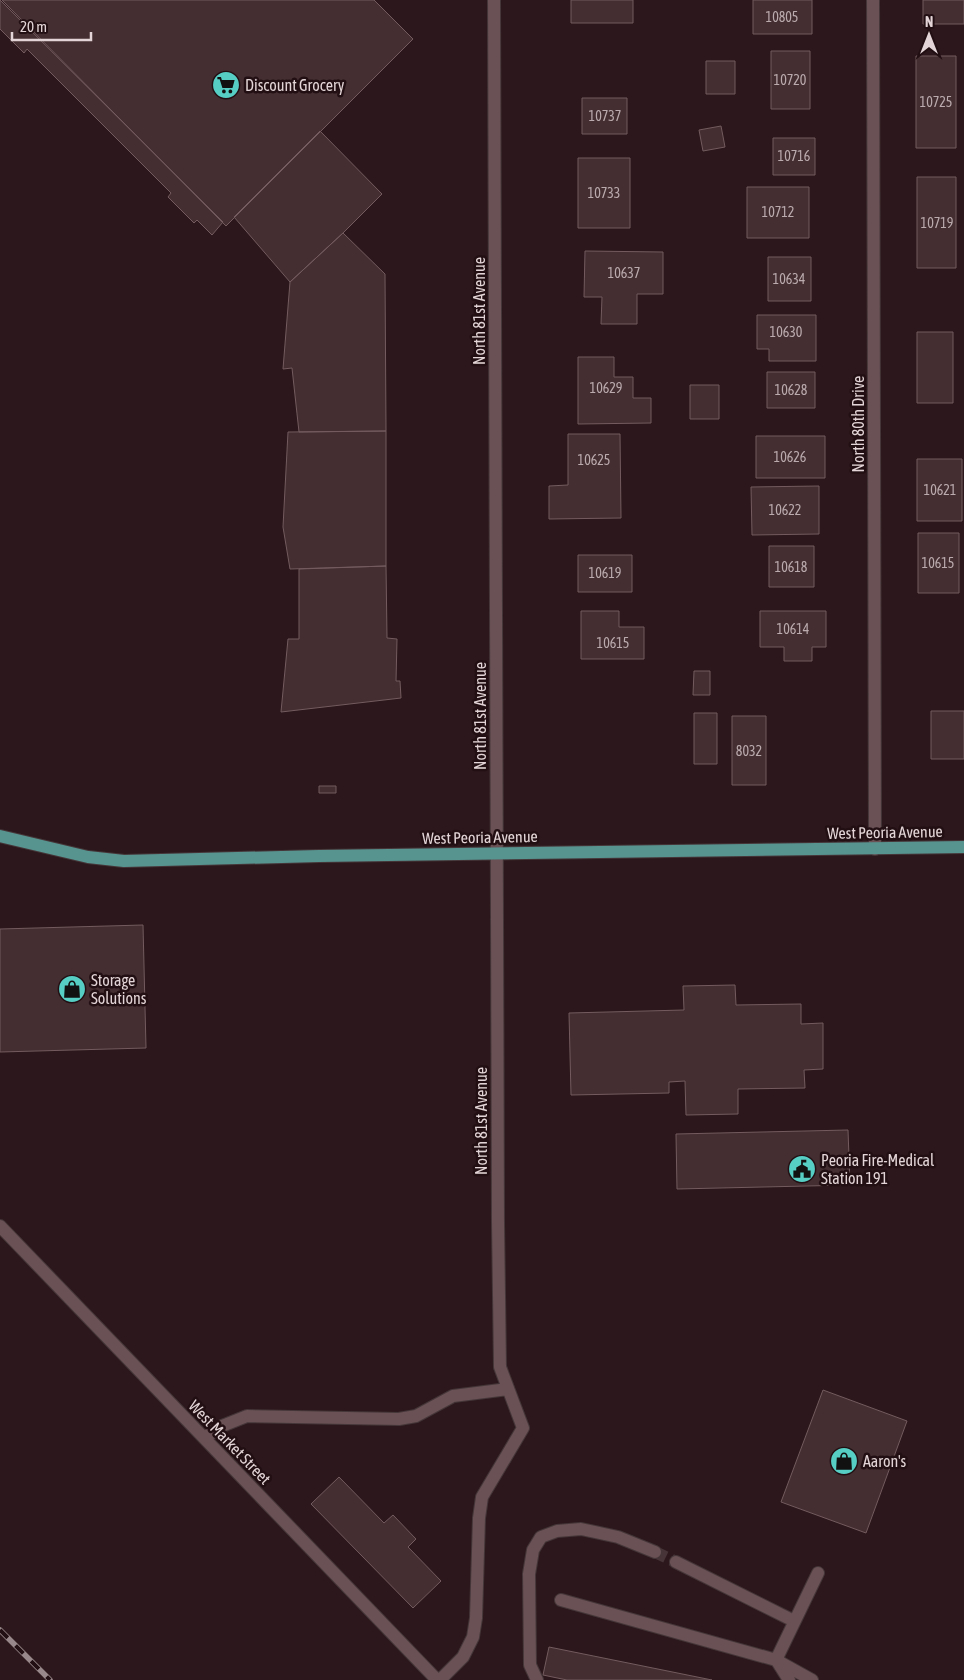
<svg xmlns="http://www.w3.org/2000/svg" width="964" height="1680" viewBox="0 0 964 1680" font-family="'Asap Condensed',sans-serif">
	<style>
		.building { fill: #442e32; stroke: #735b5f }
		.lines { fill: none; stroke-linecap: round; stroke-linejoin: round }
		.minor-tunnel { stroke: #473438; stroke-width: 12; stroke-dasharray: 12 6; stroke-linecap: butt }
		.minor-casing { stroke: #453639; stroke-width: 14 }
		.major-casing { stroke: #453639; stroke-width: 14 }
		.minor { stroke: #695155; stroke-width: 12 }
		.major { stroke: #579490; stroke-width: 12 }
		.rail-casing { stroke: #98888b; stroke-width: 5.5 }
		.rail { stroke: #220f13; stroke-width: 4; stroke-dasharray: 11; stroke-linecap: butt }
		.labels { text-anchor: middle; stroke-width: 5; stroke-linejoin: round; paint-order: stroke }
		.number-label { font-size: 14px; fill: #bbabae }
		.poi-label { font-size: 16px; fill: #e3d5d7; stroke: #220f13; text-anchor: start }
		.street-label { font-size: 16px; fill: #e3d5d7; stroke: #220f13 }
	</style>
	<rect width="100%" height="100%" fill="#2c181c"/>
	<path class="building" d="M0,0L223,222L212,235L197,220L194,223L168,197L171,193L27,49L24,53L0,29Z
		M2,0H374L413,39L226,226Z
		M571,0H633V23H571Z
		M753,0H812V34H753Z
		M923,0H964V24H923Z
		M771,51H810V109H771Z
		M916,56H956V148H916Z
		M706,61H735V94H706Z
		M582,98H627V134H582Z
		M721,126L725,147L703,151L699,130Z
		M320,131L382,194L343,233L290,282L234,217Z
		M773,138H815V175H773Z
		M578,158H630V228H578Z
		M917,177H956V268H917Z
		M747,187H809V238H747Z
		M343,233L385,274L386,431L299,432L292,368L283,369L290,282Z
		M585,251L663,252V294H637V324H601L602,297H584Z
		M768,257H811V301H768Z
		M757,315H816V361H769V349H757Z
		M917,332H953V403H917Z
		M578,357H614V377H633V398H651V423L578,424Z
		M767,372H815V408H767Z
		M690,385H719V419H690Z
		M386,431V566L290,569L283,527L288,432Z
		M568,434H620L621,518L549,519V486L568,485Z
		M756,436H825V478H756Z
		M917,459H962V521H917Z
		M819,486V534L752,535L751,487Z
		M918,533H959V593H918Z
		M769,546H814V587H769Z
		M578,555H632V592H578Z
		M386,566L387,638L397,639L396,681H400L401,698L281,712L288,639H299V569Z
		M581,611H619V627H644V659H581Z
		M760,611H826V647H812V661H784V647H760Z
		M694,671H710V695H693Z
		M931,711H964V759H931Z
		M694,713H717V764H694Z
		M732,716H766V785H732Z
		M319,786H336V793H319Z
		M143,925L146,1048L0,1052V929Z
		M735,985L736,1005L801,1004V1024L823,1023V1069L804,1070L805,1088L738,1089V1114L686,1115L685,1081L669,1082V1093L571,1095L569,1013L684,1010L683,986Z
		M848,1130L850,1185L677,1189L676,1134Z
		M823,1390L907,1421L866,1533L781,1502Z
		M339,1477L384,1523L393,1515L416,1539L408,1547L441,1581L413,1608L311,1504Z
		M549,1647L712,1680H567L543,1675Z"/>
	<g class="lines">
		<path class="minor-tunnel" d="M655,1552L676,1562"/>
		<g class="minor-casing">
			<path id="minor" d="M873,0L875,849
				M0,1226L437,1680
				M204,1438L222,1426L247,1416L399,1419L416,1416L453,1396L508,1389
				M676,1562L794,1621
				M561,1600L776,1660L818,1573
				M776,1660L812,1680
				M777,1661L789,1680
				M440,1680L463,1657L473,1637L476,1618L479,1518L482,1497L523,1428L500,1367L498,1223L494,0
				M537,1680L530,1665L529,1574L533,1550L541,1537L557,1531L581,1529L618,1537L655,1552"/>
		</g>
		<g class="major-casing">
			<path id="major" d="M0,836L88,857L124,861L319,856L964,847"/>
		</g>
		<use href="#minor" class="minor"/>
		<use href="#major" class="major"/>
		<g class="rail-casing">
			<path id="rail" d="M0,1630L50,1680"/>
		</g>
		<use href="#rail" class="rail"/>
	</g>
	<defs>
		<g id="supermarket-disc" transform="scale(1.4375)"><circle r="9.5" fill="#56cec4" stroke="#220f13"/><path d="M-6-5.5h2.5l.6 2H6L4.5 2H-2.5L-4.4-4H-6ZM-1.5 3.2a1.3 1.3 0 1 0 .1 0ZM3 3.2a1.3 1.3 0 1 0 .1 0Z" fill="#111"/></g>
		<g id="shop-disc" transform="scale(1.4375)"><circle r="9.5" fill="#56cec4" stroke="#220f13"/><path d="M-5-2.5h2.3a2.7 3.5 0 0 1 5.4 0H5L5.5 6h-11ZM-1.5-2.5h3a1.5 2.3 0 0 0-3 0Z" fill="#111"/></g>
		<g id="civic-disc" transform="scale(1.4375)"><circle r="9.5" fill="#56cec4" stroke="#220f13"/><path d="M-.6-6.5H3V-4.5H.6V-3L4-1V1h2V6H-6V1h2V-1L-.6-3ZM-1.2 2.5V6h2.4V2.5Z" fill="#111"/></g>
	</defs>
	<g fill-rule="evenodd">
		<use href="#supermarket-disc" x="226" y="85"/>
		<use href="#shop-disc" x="72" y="989"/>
		<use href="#civic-disc" x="802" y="1169"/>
		<use href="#shop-disc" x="844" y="1461"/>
	</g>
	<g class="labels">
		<g class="number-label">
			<text x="782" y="22">10805</text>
			<text x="790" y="85">10720</text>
			<text x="936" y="107">10725</text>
			<text x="605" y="121">10737</text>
			<text x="794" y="161">10716</text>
			<text x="604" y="198">10733</text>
			<text x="778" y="217">10712</text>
			<text x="937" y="228">10719</text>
			<text x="624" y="278">10637</text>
			<text x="789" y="284">10634</text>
			<text x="786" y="337">10630</text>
			<text x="606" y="393">10629</text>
			<text x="791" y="395">10628</text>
			<text x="790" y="462">10626</text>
			<text x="594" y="465">10625</text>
			<text x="940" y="495">10621</text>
			<text x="785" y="515">10622</text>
			<text x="938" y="568">10615</text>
			<text x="791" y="572">10618</text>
			<text x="605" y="578">10619</text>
			<text x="793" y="634">10614</text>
			<text x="613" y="648">10615</text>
			<text x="749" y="756">8032</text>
		</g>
		<g class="poi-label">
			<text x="245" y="91">Discount Grocery</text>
			<text x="91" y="986">Storage<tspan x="91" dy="18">Solutions</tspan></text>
			<text x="821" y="1166">Peoria Fire-Medical<tspan x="821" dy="18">Station 191</tspan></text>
			<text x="863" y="1467">Aaron's</text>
		</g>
		<g class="street-label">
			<text transform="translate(479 311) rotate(-90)" y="6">North 81st Avenue</text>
			<text transform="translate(858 424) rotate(-90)" y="6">North 80th Drive</text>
			<text transform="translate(480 716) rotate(-90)" y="6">North 81st Avenue</text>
			<text transform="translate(885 832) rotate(-1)" y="6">West Peoria Avenue</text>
			<text transform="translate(480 837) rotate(-1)" y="6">West Peoria Avenue</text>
			<text transform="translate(481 1121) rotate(-90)" y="6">North 81st Avenue</text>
			<text transform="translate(230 1442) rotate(46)" y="6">West Market Street</text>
		</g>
	</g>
	<g transform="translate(929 35)" stroke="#220f13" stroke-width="4" paint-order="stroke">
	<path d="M0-4L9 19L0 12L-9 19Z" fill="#e3d5d7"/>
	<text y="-8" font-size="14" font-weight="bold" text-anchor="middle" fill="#e3d5d7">N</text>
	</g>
	<path d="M12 32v8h79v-8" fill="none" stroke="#e3d5d7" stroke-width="2.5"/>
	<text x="20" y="32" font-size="15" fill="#e3d5d7" stroke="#220f13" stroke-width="4" paint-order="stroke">20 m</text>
</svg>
